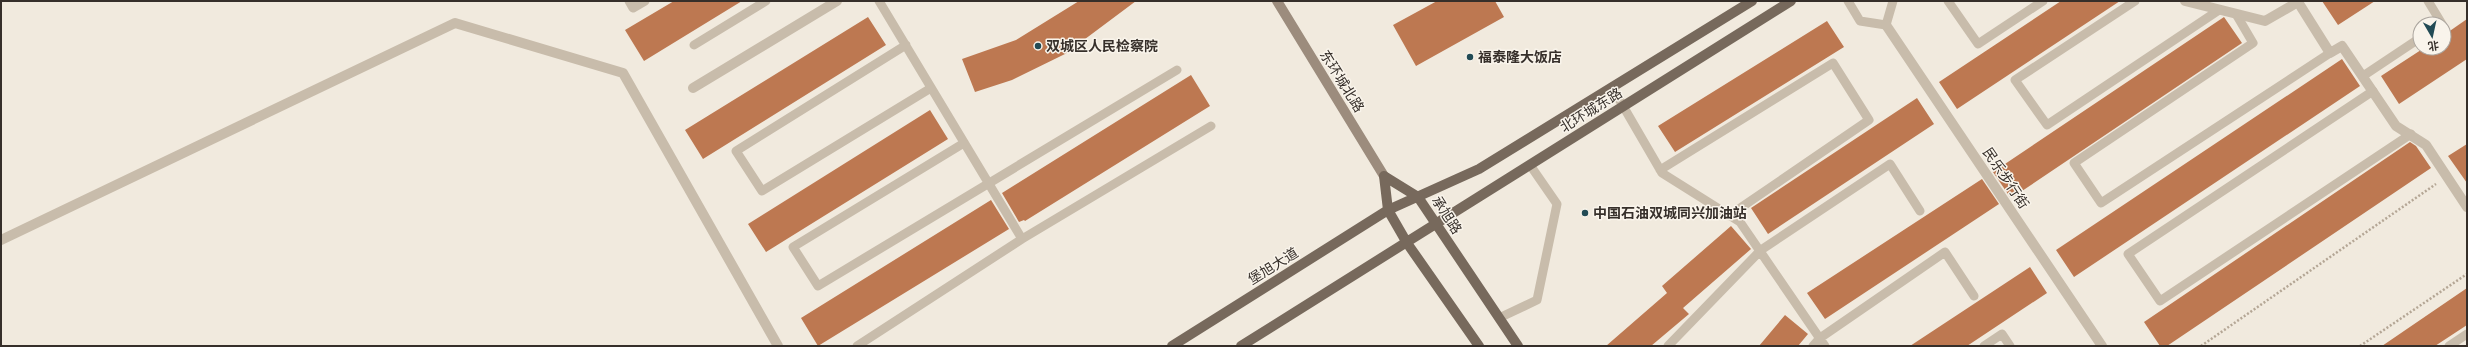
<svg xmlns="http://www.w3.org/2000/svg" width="2468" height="347" viewBox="0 0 2468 347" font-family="'Archivo Narrow','Noto Sans SC',sans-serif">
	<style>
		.building { fill: #bd7851 }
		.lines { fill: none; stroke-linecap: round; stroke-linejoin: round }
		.path { stroke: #b4a695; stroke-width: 2.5; stroke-dasharray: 2 2; stroke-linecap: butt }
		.service { stroke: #c8bcab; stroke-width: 9 }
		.pedestrian { stroke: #c8bcab; stroke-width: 10 }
		.minor { stroke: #c8bcab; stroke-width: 10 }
		.tertiary { stroke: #c8bcab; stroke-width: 10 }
		.secondary { stroke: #9c8c7d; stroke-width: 10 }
		.primary { stroke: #77695c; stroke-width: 10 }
		.poi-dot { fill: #224b55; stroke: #f9f4eb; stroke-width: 1.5 }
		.labels { text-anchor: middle; stroke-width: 3; stroke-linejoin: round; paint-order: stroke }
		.poi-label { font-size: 14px; font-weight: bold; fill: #362f2a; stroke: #f9f4eb; text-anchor: start }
		.street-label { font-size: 14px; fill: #362f2a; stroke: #f9f4eb }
	</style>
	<rect width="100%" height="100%" fill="#f1eade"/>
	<path class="building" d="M674,1H742L644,61L625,30Z
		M1079,1H1136L1065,54L1012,80L975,92L962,59L1016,40Z
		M1437,1H1495L1504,17L1416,66L1393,25Z
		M2061,1H2120L1957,109L1939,82Z
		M2322,1H2375L2338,25Z
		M868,17L886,45L703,159L685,130Z
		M2224,17L2242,43L2013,197H2010L1993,172Z
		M2467,19V59L2399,104L2381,76L2424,48H2444V35Z
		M1827,21L1844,47L1675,152L1658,126Z
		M2342,59L2360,86L2074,277L2056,250Z
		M1191,75L1210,106L1025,221L1024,220L1019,222L1002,193Z
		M1917,98L1934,124L1768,234L1751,208Z
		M930,110L948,139L766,252L748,224Z
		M2410,142L2416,146L2431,168L2167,346H2160L2144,322Z
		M2467,144V183L2448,156Z
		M1982,179L1999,204L1825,319L1807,293Z
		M991,200L1009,229L818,346L801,318Z
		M1731,226L1751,249L1683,308L1689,314L1651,346H1606L1667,293L1662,286Z
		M2030,267L2047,293L1967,346H1910Z
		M2467,288V325L2435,346H2382Z
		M1785,315L1808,334L1798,346H1759Z"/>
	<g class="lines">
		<path class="path" d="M2201,346L2436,184
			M2360,346L2467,274"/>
		<path class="service" d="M629,1L633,8L645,1
			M879,1L1022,239
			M1848,1L1860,21L1886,25L1893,1
			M1948,1L1978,44L2043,1
			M2135,1L2015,80L2047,125L2219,10
			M2428,1L2442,24
			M2236,14L2253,43L2074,163L2101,203L2330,53
			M694,45L766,1
			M906,45L736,151L762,191L931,88
			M2363,76L2420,38
			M1612,87L1662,173L1740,222L1825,346
			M2373,91L2128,254L2160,301L2411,134
			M964,143L793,247L818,286L1177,70
			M1660,170L1833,63L1869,120L1730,215
			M1499,318L1537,300L1557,204L1530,165
			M857,346L1022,239L1211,126
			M1668,346L1761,250L1890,164L1920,211
			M1813,346L1820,338L1945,252L1974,296
			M1984,346L2002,334L2010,346
			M2449,346L2467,334"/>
		<path class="pedestrian" d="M1886,25L2102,346"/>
		<path class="minor" d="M2185,1L2265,21L2298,2L2330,53L2342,46L2396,126L2426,145L2467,207
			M693,88L837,1"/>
		<path class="tertiary" d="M1,240L455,23L623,73L778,346"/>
		<path class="secondary" d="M1277,1L1384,176"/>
		<path class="primary" d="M1384,176L1418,197L1518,346
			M1384,176L1388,210L1407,243L1479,346
			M1172,346L1388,210L1479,169L1752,1
			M1241,346L1791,1"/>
	</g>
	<g class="poi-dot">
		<circle cx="1038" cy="46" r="4"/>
		<circle cx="1470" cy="57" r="4"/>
		<circle cx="1585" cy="213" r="4"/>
	</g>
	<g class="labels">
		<g class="poi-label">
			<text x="1046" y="51">双城区人民检察院</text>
			<text x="1478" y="62">福泰隆大饭店</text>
			<text x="1593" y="218">中国石油双城同兴加油站</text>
		</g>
		<g class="street-label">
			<text transform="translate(1342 81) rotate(58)" y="5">东环城北路</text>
			<text transform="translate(1591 110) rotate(-32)" y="5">北环城东路</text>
			<text transform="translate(2006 178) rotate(56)" y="5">民乐步行街</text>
			<text transform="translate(1447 215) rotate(57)" y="5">承旭路</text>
			<text transform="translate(1273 266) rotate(-32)" y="5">堡旭大道</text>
		</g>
	</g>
	<rect width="2468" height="347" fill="none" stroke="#362f2a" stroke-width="4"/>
	<g transform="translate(2432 36) rotate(171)"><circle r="19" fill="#f9f4eb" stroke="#aba59e"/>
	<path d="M0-3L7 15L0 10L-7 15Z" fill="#224b55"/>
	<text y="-6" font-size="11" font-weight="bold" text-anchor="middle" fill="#362f2a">北</text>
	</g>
</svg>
